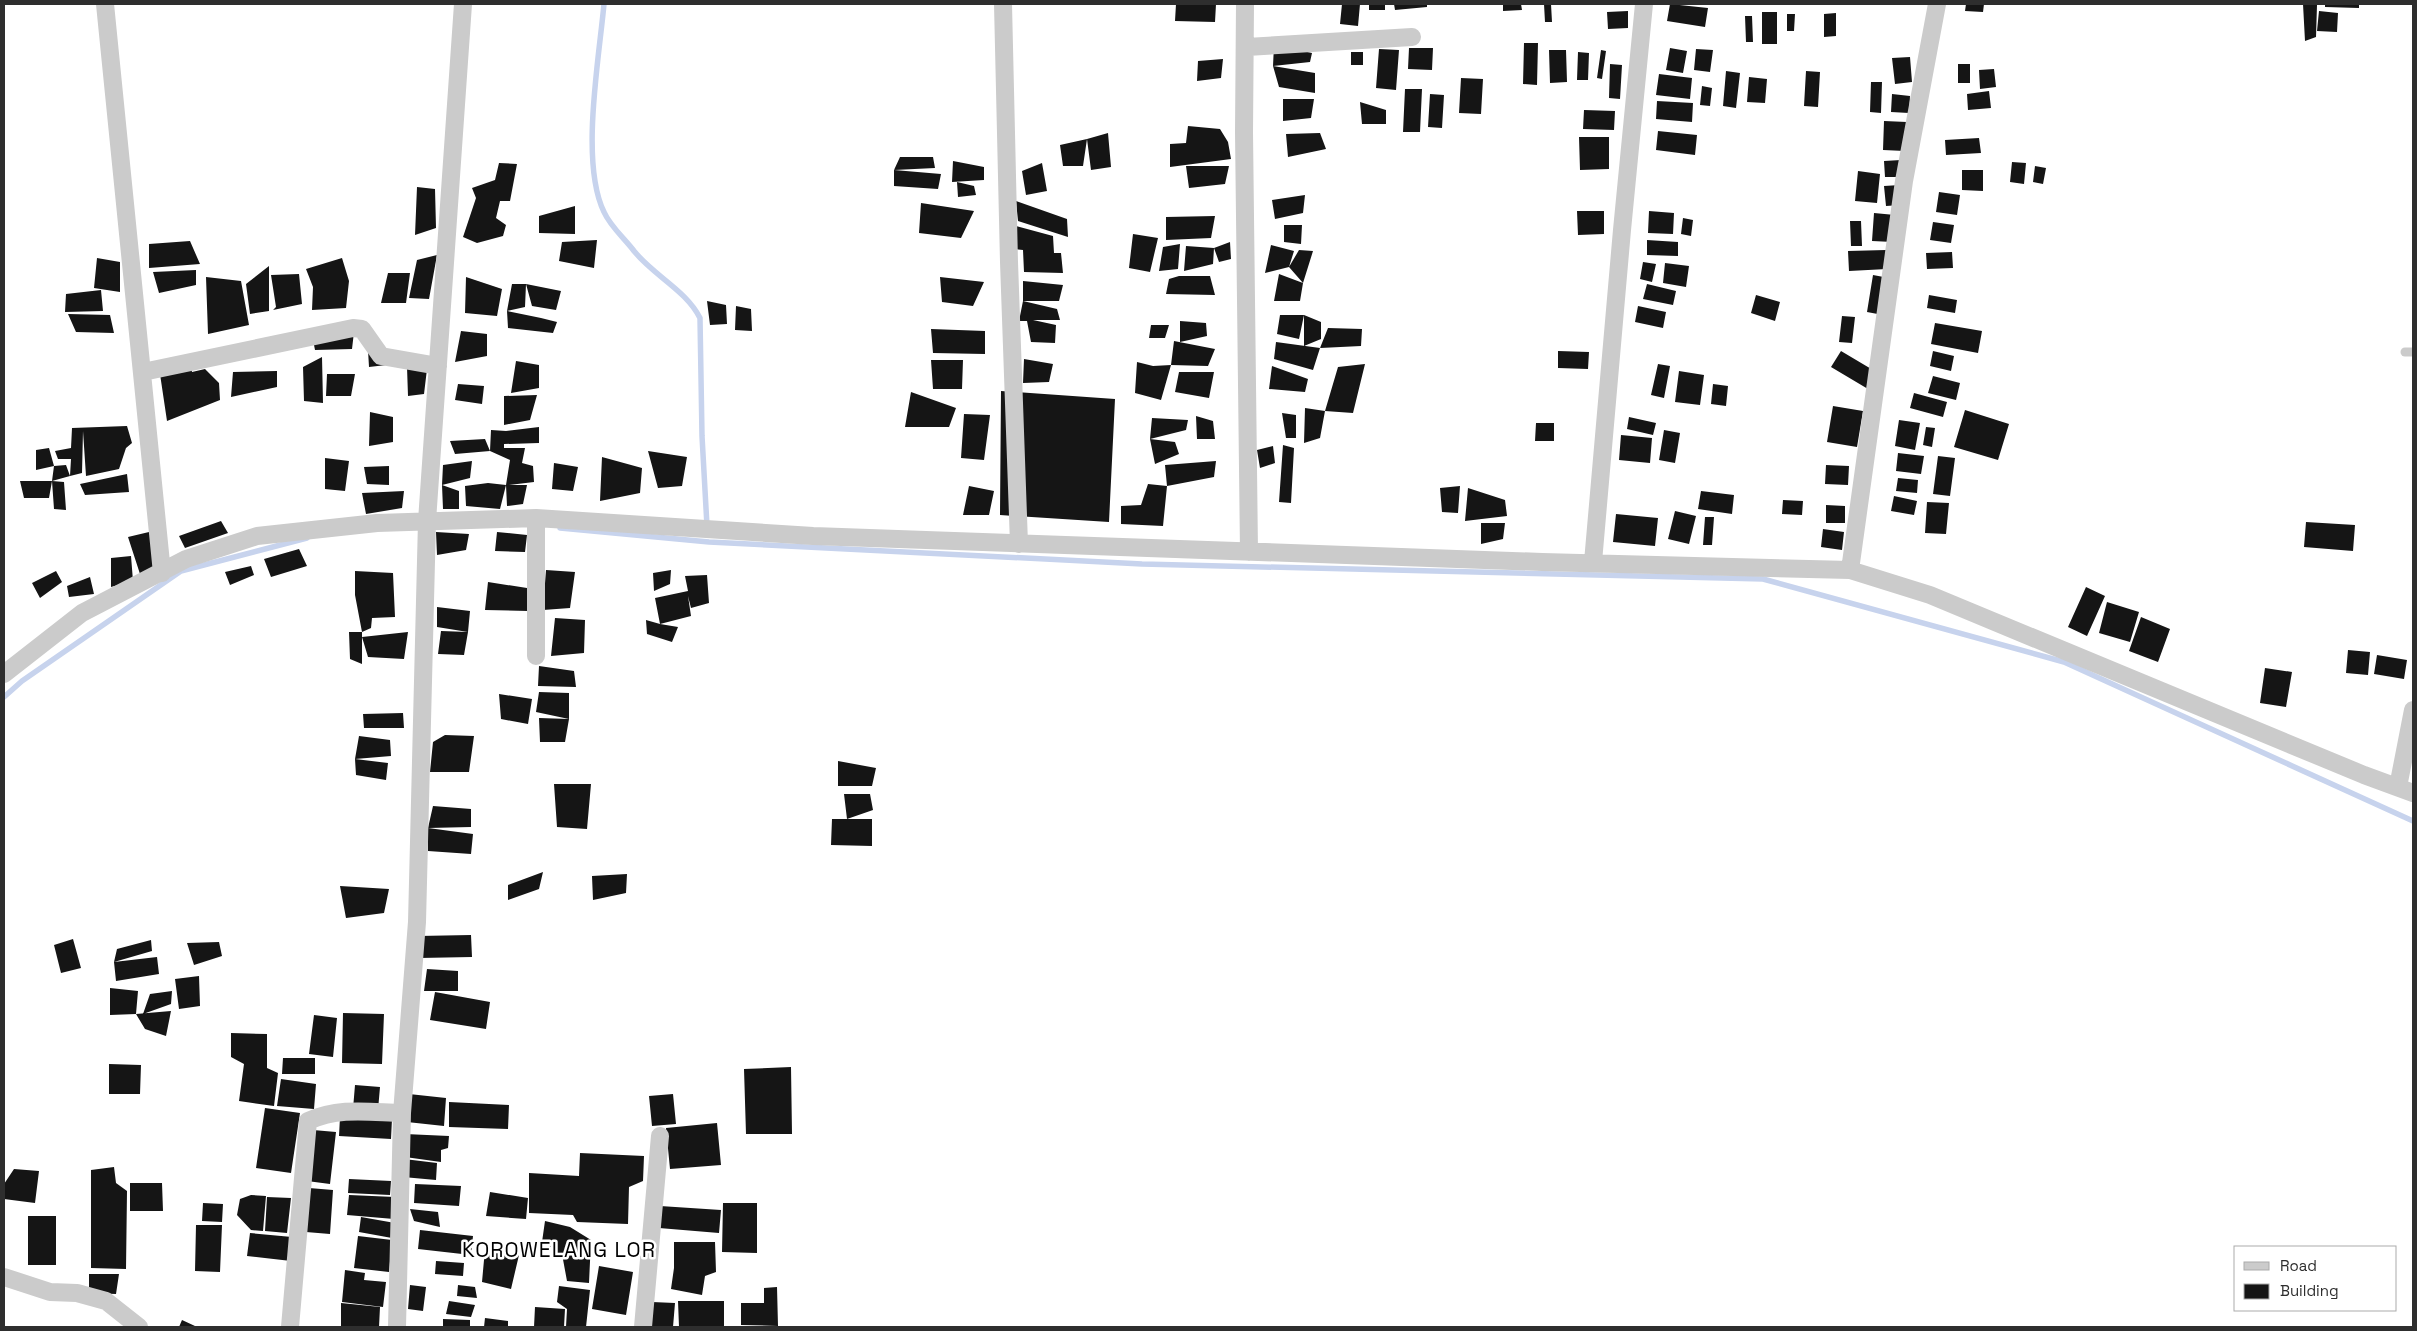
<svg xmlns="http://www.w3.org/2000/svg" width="2417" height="1331" viewBox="0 0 2417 1331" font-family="'Space Grotesk',sans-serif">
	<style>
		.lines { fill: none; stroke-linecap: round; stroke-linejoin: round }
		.stream { stroke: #c7d3ed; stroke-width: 5.5 }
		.building { fill: #151515 }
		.lane { stroke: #cbcbcb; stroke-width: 9 }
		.street { stroke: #cbcbcb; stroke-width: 18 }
		.labels { text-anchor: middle; stroke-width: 5; stroke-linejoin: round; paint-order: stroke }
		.quarter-label { font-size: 21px; letter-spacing: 1px; fill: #000; stroke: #fff }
	</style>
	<rect width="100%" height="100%" fill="#fff"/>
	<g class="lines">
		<path class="stream" d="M604,4C599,59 580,163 604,212C610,226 625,239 634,251C654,276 686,290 700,318L702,436L707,526
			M560,528L709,542L1142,564L1763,579L2064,662L2413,821
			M4,697L22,681L181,571L307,538"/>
	</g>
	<path class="building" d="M1176,4H1216L1215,22L1175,21Z
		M1342,4H1360L1358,26L1340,24Z
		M1369,4H1385V10H1369Z
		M1394,4H1427V7L1395,10Z
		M1503,4H1521L1522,10L1503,11Z
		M1544,4H1551L1552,22H1545Z
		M1670,4L1708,8L1705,27L1667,21Z
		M1966,4H1984L1983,12L1965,11Z
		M2303,4L2317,5L2316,37L2305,41Z
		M2325,4H2359V8L2325,7Z
		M1628,11V28L1608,29L1607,12Z
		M2319,11L2338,13L2337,32L2317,31Z
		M1762,12H1777V44H1762Z
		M1836,13V36L1824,37V14Z
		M1787,14H1795L1794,31H1787Z
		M1745,16H1752L1753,42H1746Z
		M1524,43H1538L1537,85L1523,84Z
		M1274,45L1312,53L1310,62L1273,66L1315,73V93L1279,87L1273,66Z
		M1409,48H1433L1432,70L1408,69Z
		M1670,48L1687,51L1683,73L1666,70Z
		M1379,49L1399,50L1396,90L1376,88Z
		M1696,49L1713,50L1710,72L1694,70Z
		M1549,50H1566L1567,82L1550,83Z
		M1601,50L1606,51L1602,79L1597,78Z
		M1351,52H1363V65H1351Z
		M1578,52L1589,53L1588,80H1577Z
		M1910,57L1912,82L1895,84L1892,58Z
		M1223,59L1221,78L1197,81L1198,61Z
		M1610,64L1622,65L1620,99L1609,98Z
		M1958,64H1970V83H1958Z
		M1994,69L1996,87L1980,89L1979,70Z
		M1726,71L1740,73L1736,108L1723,106Z
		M1806,71L1820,72L1818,107L1804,106Z
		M1659,74L1692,78L1690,99L1656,95Z
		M1749,77L1767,79L1765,103L1747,102Z
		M1461,78L1483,79L1481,114L1459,113Z
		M1871,82H1882L1881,113L1870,112Z
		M1702,86L1712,88L1710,106L1700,105Z
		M1405,89H1422L1420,132H1403Z
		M1989,91L1991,108L1968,110L1967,94Z
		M1430,94L1444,95L1442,128L1428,127Z
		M1892,94L1910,96L1909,113L1891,112Z
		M1283,99H1314L1311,118L1283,121Z
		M1657,101L1693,103L1692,122L1656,119Z
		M1360,102L1386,110V124H1362Z
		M1584,110L1615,111L1614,130L1583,129Z
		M1884,121L1907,122L1905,151L1883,150Z
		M1188,126L1220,129L1228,142L1231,159L1170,167V144L1186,143Z
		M1658,131L1697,135L1695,155L1656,150Z
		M1108,133L1111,167L1091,170L1087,139Z
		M1320,133L1326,149L1288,157L1286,134Z
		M1579,137H1609V169L1580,170Z
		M1979,138L1981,153L1946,155L1945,140Z
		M1087,139L1083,166H1063L1060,145Z
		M900,157H933L935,168L894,170Z
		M1901,160L1902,177H1885L1884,161Z
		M953,161L984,167V180L952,182Z
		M2012,162L2026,163L2024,184L2010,182Z
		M499,163L517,164L510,201H500L496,218L506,225L503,236L477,243L463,237L476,198L472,188L495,180Z
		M1042,163L1047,191L1026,195L1022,171Z
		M1186,166H1229L1225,184L1189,188Z
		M2035,166L2046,168L2043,184L2033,182Z
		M894,170L941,174L938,189L894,186Z
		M1962,170H1983V191L1962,190Z
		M1858,171L1880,174L1877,203L1855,201Z
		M957,182L974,186L976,195L958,197Z
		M1900,185L1901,205L1886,206L1884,186Z
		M417,187L435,189L436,228L415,235Z
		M1939,192L1960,195L1957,215L1936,212Z
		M1305,195L1303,213L1275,219L1272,200Z
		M1016,201L1067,219L1068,237L1018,221Z
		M921,203L974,211L961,238L919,233Z
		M575,206V234L539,233V216Z
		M1577,211H1604V234L1578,235Z
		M1649,211L1674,213L1673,234L1648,233Z
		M1874,213L1895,215L1893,242L1872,241Z
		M1215,216L1211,238L1166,240V217Z
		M1683,218L1693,220L1691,236L1681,234Z
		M1850,221H1861L1862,246H1851Z
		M1933,222L1954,225L1951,243L1930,240Z
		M1284,225H1302L1301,244L1284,242Z
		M1016,226L1053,236L1054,253H1061L1063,273L1024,272L1023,250L1015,249Z
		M1133,234L1158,238L1150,272L1129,268Z
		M597,240L594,268L559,261L562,242Z
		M1647,240L1678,242V256L1647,255Z
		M190,241L200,264L149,268V244Z
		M1230,242L1231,259L1219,262L1214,248Z
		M1180,244L1178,269L1159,271L1163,247Z
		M1271,245L1294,251L1289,267L1265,273Z
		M1186,246L1214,248L1213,264L1184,271Z
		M1299,250L1313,251L1303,283L1300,301H1274L1279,274L1303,283L1289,267Z
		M1886,250L1887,269L1849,271L1848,251Z
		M1952,252L1953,268L1927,269L1926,253Z
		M437,255L429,299L409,298L417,260Z
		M97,258L120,262V292L94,288Z
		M342,258L349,281L346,308L312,310L313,287L306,269Z
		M1643,262L1656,264L1652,282L1640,279Z
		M1665,263L1689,266L1686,287L1663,283Z
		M269,266V311L250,314L246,284Z
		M196,270V285L159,293L153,272Z
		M388,273H410L406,303H381Z
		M299,274L302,304L273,310L276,307L271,275Z
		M1873,275L1889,278L1883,315L1867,312Z
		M1179,276H1210L1215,295L1166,294L1169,279Z
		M206,277L241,281L249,325L208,334Z
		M466,277L502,289L497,316L465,313Z
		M940,277L984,282L973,306L942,302Z
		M1023,281L1063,285L1059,301H1023L1057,309L1060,320H1033L1056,325L1055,343L1031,342L1027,321H1019L1023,301Z
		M512,284H526L525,307L507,311Z
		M526,284L561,291L556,310L532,306Z
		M1647,284L1676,291L1673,305L1643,299Z
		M101,290L103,311L65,312L66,294Z
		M1756,295L1780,302L1775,321L1751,313Z
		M1929,295L1957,300L1955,313L1927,308Z
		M707,301L726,305L727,324L710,325Z
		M736,306L751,309L752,331L735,330Z
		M1638,306L1666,312L1663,328L1635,322Z
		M507,311L541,318L557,322L553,333L508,328Z
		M68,314L110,315L114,333L76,332Z
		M1280,315H1304L1299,339L1277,334Z
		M1304,315L1321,322V339L1304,346Z
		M1842,316L1855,317L1852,343L1839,342Z
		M1180,321L1206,323L1207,336L1180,342Z
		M1935,323L1982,331L1978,353L1931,344Z
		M1151,325H1169L1165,338H1149Z
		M1328,328L1362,329L1361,346L1320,348Z
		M931,329L985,331V354L933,353Z
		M461,331L487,334V356L455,362Z
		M354,332L352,349L315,350L313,340Z
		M1174,341L1215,349L1208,366L1171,365L1161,400L1135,393L1137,362L1153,366L1171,365Z
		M1276,342L1320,348L1313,370L1274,359Z
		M368,350L395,364L369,367Z
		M1558,351L1589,352L1588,369L1558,368Z
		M1841,351L1878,373L1868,389L1831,367Z
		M1933,351L1954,356L1951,371L1930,366Z
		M322,357L323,403L304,401L303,367Z
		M1024,359L1053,364L1049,382L1023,383Z
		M931,360H963L962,389H933Z
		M516,361L539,365V388L511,393Z
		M1365,364L1353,413L1325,411L1320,438L1304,443L1305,408L1325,411L1338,367Z
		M1658,364L1670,366L1664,398L1651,395Z
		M1272,366L1308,379L1305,392L1269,389Z
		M191,367L192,372L205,369L219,383L220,400L167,421L160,374Z
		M407,367L427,369L424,394L408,396Z
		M277,371V387L231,397L233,372Z
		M1679,371L1704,375L1700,405L1675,402Z
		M1179,372H1214L1209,398L1175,392Z
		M327,374H355L351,396H326Z
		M1933,376L1960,383L1956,400L1928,393Z
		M458,384L484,386L482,404L455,400Z
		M1713,384L1728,386L1726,406L1711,404Z
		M1001,391L1115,399L1109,522L1000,515Z
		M911,392L956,408L949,427H905Z
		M1914,393L1947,402L1943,417L1910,408Z
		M537,395L530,420L504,425V396Z
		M1833,406L1863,411L1857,447L1827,442Z
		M1965,410L2009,424L1998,460L1954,447Z
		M370,412L393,417V442L369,446Z
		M1282,413L1296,415V438H1286Z
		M964,414L990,415L984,460L961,458Z
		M1196,416L1213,421L1215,439H1197Z
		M1629,417L1656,423L1653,435L1627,429Z
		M1152,418L1188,420L1186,430L1150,439L1175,442L1179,454L1155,464L1150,439Z
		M1899,420L1920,423L1915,450L1895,446Z
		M1536,423H1554V441H1535Z
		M127,426L132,443L126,448L119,469L86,476L83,431L82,473L70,476L71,459H58L55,451L71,448L72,428Z
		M539,427V443L504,444V448H525L522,463L533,466L534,482L509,485H527L523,504L507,506L506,485L510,460L490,451L455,454L450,441L485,439L490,451L491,430L506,431Z
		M1926,427L1935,428L1932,447L1923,445Z
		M1664,430L1680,433L1675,463L1659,460Z
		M1621,435L1652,438L1650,463L1619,460Z
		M1283,445L1294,448L1291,503L1279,502Z
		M1273,446L1275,463L1260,468L1257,450Z
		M49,448L54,466L66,465L70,476L52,481L49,498H24L20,481H52L54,466L36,470V450Z
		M648,451L687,457L682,486L658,488Z
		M1898,453L1924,456L1921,474L1896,471Z
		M1938,456L1955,458L1950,496L1933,494Z
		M602,457L642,468L640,493L600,501Z
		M325,458L349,461L345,491L325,489Z
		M472,461L470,478L442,485L443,465Z
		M1216,461L1214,477L1167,486L1165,465Z
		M554,463L578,467L573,491L552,489Z
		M1826,465L1849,466L1848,485L1825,484Z
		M389,466V485L367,484L364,467Z
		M127,474L129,492L85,495L80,484Z
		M1898,478L1918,480L1917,493L1896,491Z
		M52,481L64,482L66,510L54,509Z
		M488,483L506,485L500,509L466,506L465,486Z
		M1148,484L1167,486L1163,526L1121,524V506L1141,505Z
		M442,485L459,491V509H443Z
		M969,486L994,491L989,515H963Z
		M1460,486L1458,513L1442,512L1440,488Z
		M1468,488L1505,500L1507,516L1465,521Z
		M404,491L402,508L366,514L362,493Z
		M1701,491L1734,495L1732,514L1698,509Z
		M1894,496L1917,501L1914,515L1891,511Z
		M1783,500L1803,501L1802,515L1782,514Z
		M1927,502L1949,503L1946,534L1925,533Z
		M1826,505L1845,506V523H1826Z
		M1675,511L1696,516L1689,544L1668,539Z
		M1616,514L1658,518L1655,546L1613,542Z
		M1705,517H1714L1712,545H1703Z
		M221,521L228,533L185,548L179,536Z
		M2306,522L2355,525L2353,551L2304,547Z
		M1481,523H1505L1503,539L1481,544Z
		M1823,529L1844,532L1842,550L1821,547Z
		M149,532L161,568L140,574L128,537Z
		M436,532L469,534L466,550L437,555Z
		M497,532L527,535L525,552L495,551Z
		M299,549L307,566L271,577L264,559Z
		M131,556L133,581L111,587V558Z
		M251,566L254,575L230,585L225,572Z
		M546,570L575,572L570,608L543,610Z
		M671,570L670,584L654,591L653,573Z
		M56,571L62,582L40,598L32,583Z
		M355,571L393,573L395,617L372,618L371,628L362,632V664L350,659L349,632H362L355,595Z
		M707,575L709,603L691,608L688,596L691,616L660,624L678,627L672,642L647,634L646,620L660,624L655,598L688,591L685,576Z
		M90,577L94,594L69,597L67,586Z
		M488,582L527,588L528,611L485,610Z
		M2086,587L2105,596L2087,636L2068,627Z
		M2107,602L2139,612L2130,642L2099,633Z
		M437,607L470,611L468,632L464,655L438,654L441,631L468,632L437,627Z
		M2141,617L2170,629L2158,662L2129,651Z
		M555,618L585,620L584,653L551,656Z
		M408,632L404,659L368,657L362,637Z
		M2348,650L2370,652L2368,675L2346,673Z
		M2377,655L2407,660L2404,679L2374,674Z
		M539,666L574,671L576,687L538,686Z
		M2265,668L2292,672L2286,707L2260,703Z
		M539,692L569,693V719L536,712Z
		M499,694L532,699L528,724L501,719Z
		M403,713L404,728H364L363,714Z
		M539,718L569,719L565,742H540Z
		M445,735L474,736L469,772H430L433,742Z
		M359,736L390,740L391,756L355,759Z
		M355,759L388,763L386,780L356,775Z
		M838,761L876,768L872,786H838Z
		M554,784H591L587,829L557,827Z
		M844,794H870L873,810L847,819Z
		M433,806L471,809V827L428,828L473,834L471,854L428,851V828Z
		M832,819H872V846L831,845Z
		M543,872L539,889L508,900V885Z
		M627,874L626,893L593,900L592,876Z
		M340,886L389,889L384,913L346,918Z
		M471,935L472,957L419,958L418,936Z
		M73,939L81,968L61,973L54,945Z
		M151,940L152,951L114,962L157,957L159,974L116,981L114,962L117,949Z
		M219,942L222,956L194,965L187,943Z
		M427,969L458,971V991H424Z
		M199,976L200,1006L179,1009L175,979Z
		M110,988L138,991L136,1014L110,1015Z
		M172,991L171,1004L143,1014L150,994Z
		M435,992L490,1002L486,1029L430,1020Z
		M171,1011L166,1036L145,1029L136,1014Z
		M343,1013L384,1014L382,1064L342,1063Z
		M314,1015L337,1018L333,1057L309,1054Z
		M231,1033L267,1034V1068L278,1073L274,1106L239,1101L244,1064L231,1057Z
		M283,1058H315V1074H282Z
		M109,1064L141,1065L140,1094H109Z
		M791,1067L792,1134H746L744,1069Z
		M281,1079L316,1084L314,1109L277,1106Z
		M355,1085L380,1087L378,1110L353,1109Z
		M409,1094L446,1098L444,1126L407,1122Z
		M673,1094L676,1124L652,1126L649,1096Z
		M449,1102L509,1105L508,1129L449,1127Z
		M265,1108L300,1113L291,1173L256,1168Z
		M340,1117L392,1119L391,1139L339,1136Z
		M717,1123L721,1165L670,1169L666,1128Z
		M313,1130L336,1132L330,1184L307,1181Z
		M405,1134L449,1136L448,1148L441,1150V1162L405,1157Z
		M580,1153L644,1156L643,1181L629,1187L628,1224L577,1222L573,1215L529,1213V1173L579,1176Z
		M404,1159L437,1163L436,1180L403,1177Z
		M114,1167L116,1183L127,1191L126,1269L91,1268V1170Z
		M14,1169L39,1171L35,1203L4,1199V1184Z
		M349,1179L391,1181L390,1195L348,1193Z
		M130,1183H162L163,1211H130Z
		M415,1184L461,1186L459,1206L414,1203Z
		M309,1188L333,1190L330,1234L306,1232Z
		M490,1192L528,1198L526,1219L486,1216Z
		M251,1195L266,1196L263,1231L251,1230L237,1215L240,1199Z
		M349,1195L395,1197L394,1219L347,1215Z
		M267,1197L291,1198L287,1233L265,1231Z
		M203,1203L223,1204L222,1222L202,1221Z
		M723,1203H757V1253L722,1252Z
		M660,1206L721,1210L719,1233L659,1228Z
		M410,1209L438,1212L440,1227L414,1221Z
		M28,1216H56V1265H28Z
		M361,1217L395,1223L392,1238L359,1232Z
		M545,1221L570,1227L591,1240L589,1283L567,1281L562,1254L541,1249Z
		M196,1225H222L220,1272L195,1271Z
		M420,1230L473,1236L471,1255L418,1249Z
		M250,1233L292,1237L291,1261L247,1256Z
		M358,1236L392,1240L389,1272L354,1268Z
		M674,1242H715L716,1272L705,1276L702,1295L671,1289L674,1268Z
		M485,1249L519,1255L511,1289L482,1282Z
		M436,1261L464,1263L463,1276L435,1274Z
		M599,1266L633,1272L626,1315L592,1309Z
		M345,1270L365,1273L364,1280L386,1282L383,1307L342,1302Z
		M89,1274H119L116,1294L89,1293Z
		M410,1285L426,1287L423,1311L408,1309Z
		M458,1285L475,1287L477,1298L457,1296Z
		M559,1286L590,1290L586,1327H566L567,1309L557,1302Z
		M777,1287L778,1326L741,1325V1303H764V1288Z
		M449,1301L475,1305L471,1317L446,1314Z
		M678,1301H724V1327H679Z
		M652,1302L675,1303L673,1327H650Z
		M341,1303L380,1307L379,1327H341Z
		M535,1307L565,1309L564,1327H534Z
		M485,1318L508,1321V1327H484Z
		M443,1319L470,1320V1327H443Z
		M182,1320L195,1326V1327H179Z"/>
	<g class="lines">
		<path class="lane" d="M2405,352H2413"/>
		<path class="street" d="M105,4L162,573
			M1003,4L1009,262L1019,544
			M1245,4L1244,132L1249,552
			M1247,47L1412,37
			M143,372L353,328L362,329L381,356L438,366
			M536,518V656
			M1593,562L1622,230L1644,4
			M1850,570L1904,181L1937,4
			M4,674L82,613L186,559L257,536L377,523L536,518L813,536L1542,562L1850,570L1930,595L2364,775L2413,793
			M2398,787L2413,710
			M4,1277L50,1292L77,1293L106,1301L139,1327
			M290,1327L308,1121C340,1107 367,1112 402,1113
			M397,1327L402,1113L417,922L427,521L463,4
			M643,1327L660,1136"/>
	</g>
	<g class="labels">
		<g class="quarter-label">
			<text x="559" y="1257">KOROWELANG LOR</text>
		</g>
	</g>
	<rect width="2417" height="1331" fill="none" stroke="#2e2e2e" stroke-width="10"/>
	<rect x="2234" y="1246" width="162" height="65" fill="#ffffff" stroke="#ababab"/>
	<rect x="2244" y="1262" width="25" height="8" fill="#cbcbcb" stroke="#ababab"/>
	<text x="2280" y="1271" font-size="15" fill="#2e2e2e">Road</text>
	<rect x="2244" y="1284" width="25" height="15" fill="#151515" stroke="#ababab"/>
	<text x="2280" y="1296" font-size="15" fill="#2e2e2e">Building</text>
</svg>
